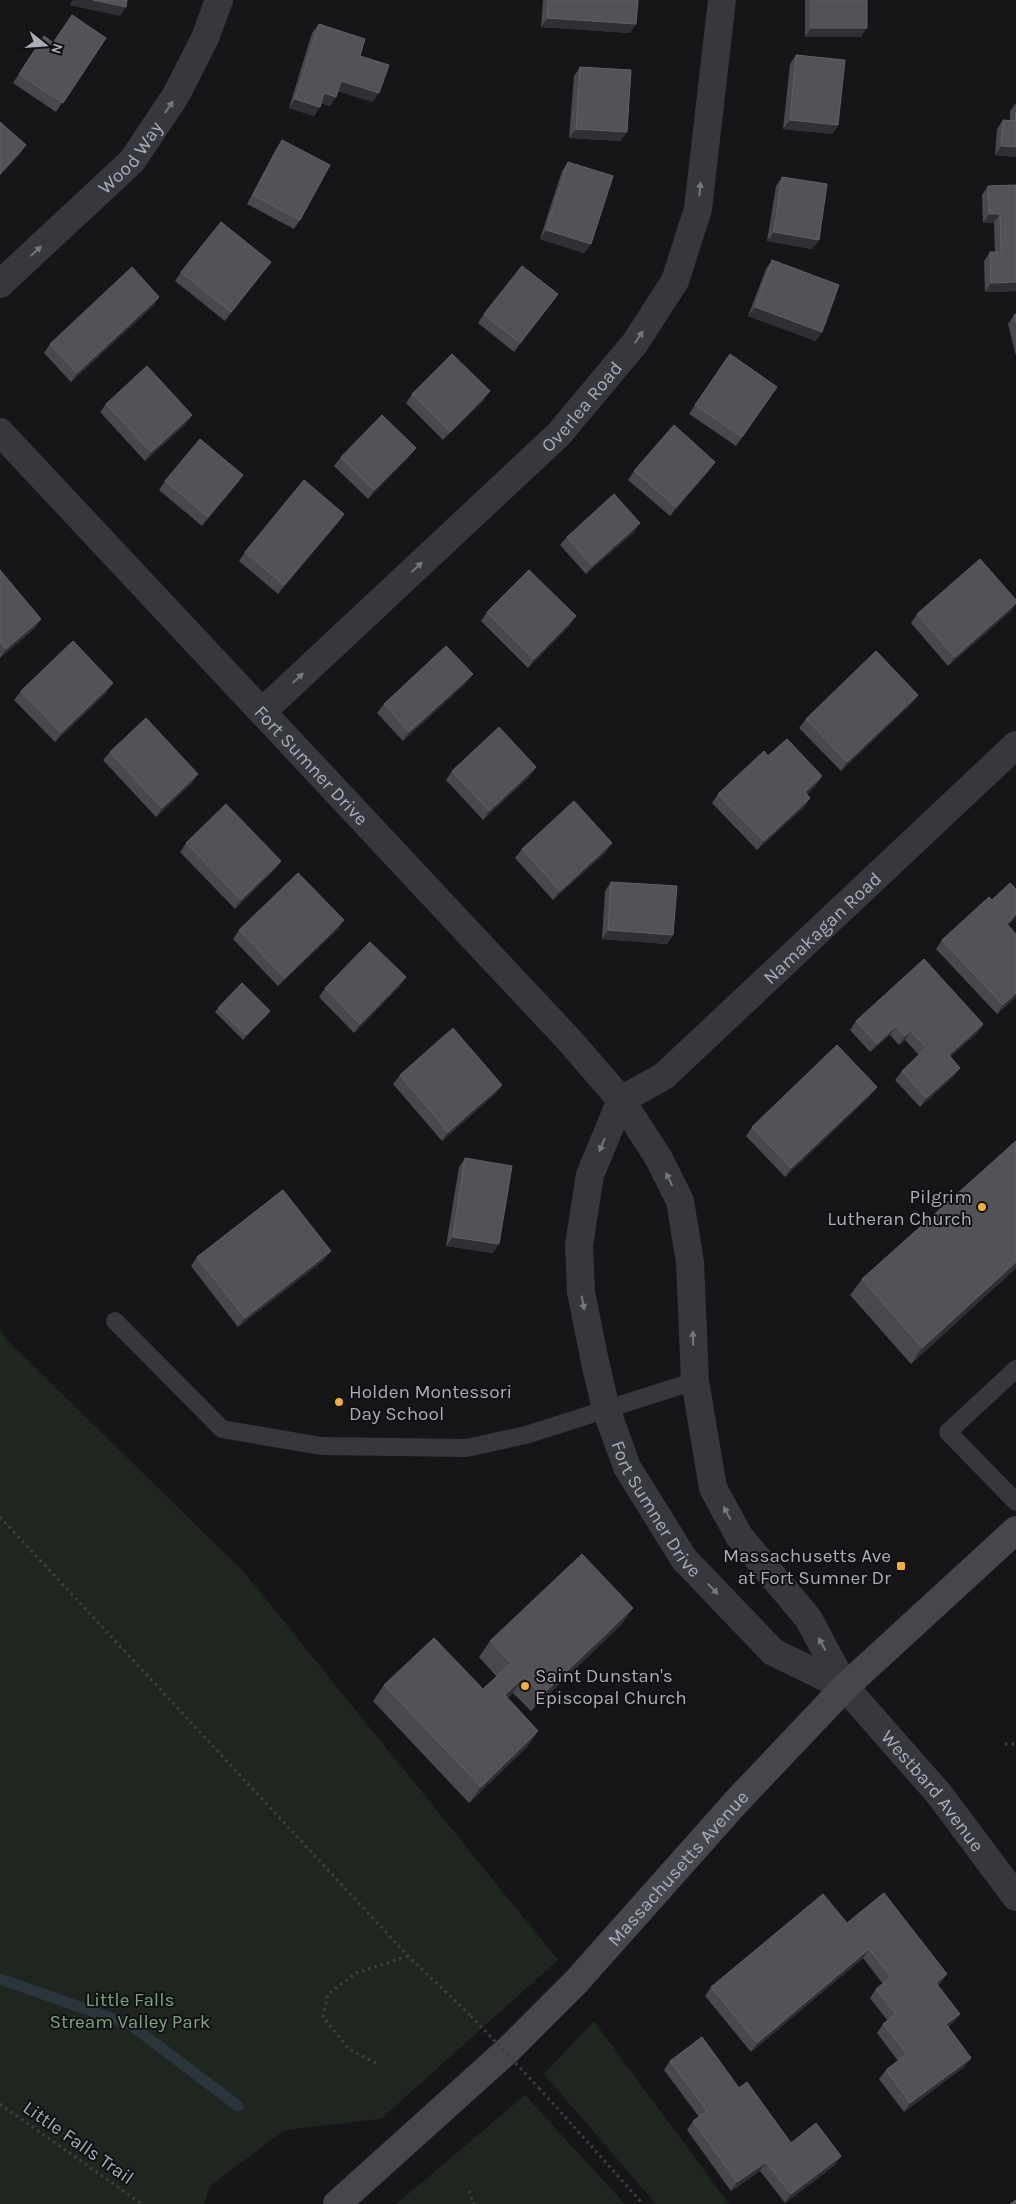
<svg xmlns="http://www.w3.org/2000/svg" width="1016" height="2204" viewBox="0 0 1016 2204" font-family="Karla,sans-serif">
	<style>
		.green { fill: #1e261f }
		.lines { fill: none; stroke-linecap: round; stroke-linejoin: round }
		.stream { stroke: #2c353c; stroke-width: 11 }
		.path { stroke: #3d3f44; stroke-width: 3; stroke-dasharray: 2.5 4; stroke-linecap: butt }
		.service { stroke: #37383d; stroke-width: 18 }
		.minor { stroke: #37383d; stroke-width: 28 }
		.tertiary { stroke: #37383d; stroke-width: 28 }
		.secondary { stroke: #45474d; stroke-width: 28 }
		.path-bridge { stroke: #3d3f44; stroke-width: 3; stroke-dasharray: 2.5 4; stroke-linecap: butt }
		.wall { fill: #47494d }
		.shaded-wall { fill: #2f3033 }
		.building { fill: #525359; stroke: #5f6168 }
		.oneway { fill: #757881 }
		.poi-dot { fill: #f2b134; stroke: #111113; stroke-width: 2 }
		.labels { text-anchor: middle; stroke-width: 4; stroke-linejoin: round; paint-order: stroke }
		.street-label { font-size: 19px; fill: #a8adb8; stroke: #111113 }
		.poi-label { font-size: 19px; fill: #a8adb8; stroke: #111113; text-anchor: end }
		.park-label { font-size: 19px; fill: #7fa381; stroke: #111113 }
	</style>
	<rect width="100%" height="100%" fill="#161618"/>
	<path class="green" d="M0,1331L9,1342L243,1571L558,1960L381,2119L285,2130L210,2186L204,2204H0Z
		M594,2021L729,2204H656L544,2074Z
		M525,2095L625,2204H396L408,2194Z"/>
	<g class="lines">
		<path class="stream" d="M0,1979L131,2025L238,2106"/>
		<path class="path" d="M0,1517L408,1956L471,2016
			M1005,1744H1016
			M376,2063L349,2049L323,2017L328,1994L356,1973L408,1956
			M539,2088L643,2204
			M0,2104L142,2204
			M469,2191L474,2204"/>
		<path class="service" d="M115,1321L222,1429L321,1446L466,1448L526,1435L695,1381
			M1016,1369L948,1432L1016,1502"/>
		<g class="minor">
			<path id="s1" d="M0,284L132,161L176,95L205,38L219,0"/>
			<path id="s2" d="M0,432L570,1041L621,1100L658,1157L680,1201L690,1262L695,1381L713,1488L739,1536L808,1618L845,1687"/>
			<path id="s3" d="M263,711L559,434L635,343L675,281L698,209L722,0"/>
			<path id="s4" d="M621,1100L590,1175L579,1245L581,1292L595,1362L606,1409L627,1467L684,1559L773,1652L845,1687"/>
			<path id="s5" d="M621,1100L664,1076L1016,745"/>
		</g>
		<path class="tertiary" id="s6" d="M845,1687L939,1794L1016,1897"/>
		<path class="secondary" id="s7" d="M337,2204L509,2049L576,1982L737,1801L845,1687L1016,1530"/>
		<path class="path-bridge" d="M471,2016L539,2088"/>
	</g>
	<path class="wall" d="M543,0H638L630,33L541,27Z
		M805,0H867L861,37H805Z
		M319,24L373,102L338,91L330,106L321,103L314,116L289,108L312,33Z
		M44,36L53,42L106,38L56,112L13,83Z
		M796,55L838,125L832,134L783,129L790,64Z
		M580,67L627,132L620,141L569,138L574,76Z
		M1016,103V157L995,155L997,129L1003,120H1010V111Z
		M282,140L300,220L294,229L247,204L276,149Z
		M568,162L591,244L584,253L540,239L562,171Z
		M782,177L819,240L812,249L767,241L776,186Z
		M1016,185V291L985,292L984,261L990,252H995L994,223H983L982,195L988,186Z
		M772,260L816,341L748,316L766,269Z
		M271,262L225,321L175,281L181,272Z
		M558,294L514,352L478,323L484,314Z
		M159,297L153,306L71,382L44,353L50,344Z
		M1016,314V356L1008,324L1014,315Z
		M730,354L777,387L736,446L689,414Z
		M412,394L484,400L443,440L406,403Z
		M106,404L186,424L145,461L100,412Z
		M416,448L409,457L368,499L334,466L341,457Z
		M715,462L709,471L670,516L628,480L634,471Z
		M243,475L237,484L202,526L159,490L165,481Z
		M344,514L338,523L278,594L239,561L245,552Z
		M634,532L586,574L560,545L567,537Z
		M0,570L35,628L0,658Z
		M1016,600V604L1011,611L948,666L911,623L917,614Z
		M487,612L570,625L528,668L481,621Z
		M466,683L403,741L377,713L384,704Z
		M21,691L107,692L55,742L14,700Z
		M918,695L912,703L841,771L799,728L806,719Z
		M110,752L192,783L156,817L103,760Z
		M768,756L822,776L816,785L807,794L810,798L804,807L757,850L712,803L718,794Z
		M452,771L530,776L483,820L446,780Z
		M186,843L281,861L274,870L235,909L180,852Z
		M522,849L606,852L553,900L515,858Z
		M611,882L673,935L667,944L602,939L605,891Z
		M1016,889V917L1008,925L1016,997L997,1014L936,949L942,940L992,900Z
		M338,929L278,986L233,939L239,930Z
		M400,986L354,1033L319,997L325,988Z
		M218,1008L270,1011L267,1015L243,1040L215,1012Z
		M856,1021L983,1024L977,1033L950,1057L960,1068L954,1076L920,1107L895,1080L902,1071L919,1055L905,1040L899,1045L890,1035L870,1052L850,1030Z
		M400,1075L502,1085L495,1094L442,1141L393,1084Z
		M870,1096L785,1177L746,1136L752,1127Z
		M465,1158L493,1253L446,1246L459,1167Z
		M197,1257L324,1260L238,1327L191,1266Z
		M1016,1268L911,1364L850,1295L862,1279Z
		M622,1624L531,1711L513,1693L507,1698L538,1731L527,1747L469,1803L373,1701L384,1685L483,1689L497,1677L479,1657L490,1641Z
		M847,1923L941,1983L938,1985L953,2023L948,2027L971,2058L964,2067L904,2112L879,2079L886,2070L898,2061L877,2033L883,2024L888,2021L870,1998L876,1989L883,1984L863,1958L751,2052L705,1996L711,1987Z
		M670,2061L739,2088L791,2143L841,2156L835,2165L785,2203L760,2171L731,2191L687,2130L693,2121L699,2117L664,2070Z"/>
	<path class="shaded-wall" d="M73,0H93L126,7L120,16L69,5Z
		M547,18L636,24L630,33L541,27Z
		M811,28H867L861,37H805Z
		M341,81L379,93L373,102L335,90Z
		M324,93L336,97L330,106L318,102Z
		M295,99L320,107L314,116L289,108Z
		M790,120L838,125L832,134L783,129Z
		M576,129L627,132L620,141L569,138Z
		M26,145L20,154L0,176V174Z
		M1001,146L1016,147V157L995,155Z
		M989,214H1000L994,223H983Z
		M546,230L591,244L584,253L540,239Z
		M774,232L819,240L812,249L767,241Z
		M271,262L265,270L225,321L231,312Z
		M1016,282V291L985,292L991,283Z
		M558,294L552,303L514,352L520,343Z
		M159,297L153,306L71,382L77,373Z
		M755,307L822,332L816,341L748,316Z
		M490,391L484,400L443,440L450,432Z
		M192,415L186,424L145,461L151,452Z
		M416,448L409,457L368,499L374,490Z
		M715,462L709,471L670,516L676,507Z
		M243,475L237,484L202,526L208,517Z
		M344,514L338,523L278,594L284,585Z
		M640,523L634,532L586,574L592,566Z
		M1016,603L1011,611L948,666L955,657Z
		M576,616L570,625L528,668L534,659Z
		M41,619L35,628L0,658L6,649Z
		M473,674L466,683L403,741L409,732Z
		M113,683L107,692L55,742L61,733Z
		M918,695L912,703L841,771L847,762Z
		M536,767L530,776L483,820L489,811Z
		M198,774L192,783L156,817L162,808Z
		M822,776L816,785L799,801L805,792Z
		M810,798L804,807L757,850L764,841Z
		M612,843L606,852L553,900L560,891Z
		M281,861L274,870L235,909L241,900Z
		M1016,914V917L1000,932L1007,924Z
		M344,920L338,929L278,986L285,978Z
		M608,930L673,935L667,944L602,939Z
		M406,977L400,986L354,1033L360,1024Z
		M1016,993V997L997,1014L1003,1005Z
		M270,1011L267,1015L243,1040L246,1035Z
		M983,1024L977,1033L942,1064L949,1055Z
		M896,1026L890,1035L870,1052L877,1044Z
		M911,1031L905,1040L899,1045L905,1036Z
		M960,1068L954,1076L920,1107L926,1098Z
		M502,1085L495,1094L442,1141L448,1132Z
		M877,1087L870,1096L785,1177L791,1168Z
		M453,1237L499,1244L493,1253L446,1246Z
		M331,1251L324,1260L238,1327L245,1318Z
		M1016,1262V1268L911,1364L922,1348Z
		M633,1608L622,1624L531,1711L542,1695Z
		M524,1677L513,1693L493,1711L505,1695Z
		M538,1731L527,1747L469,1803L481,1787Z
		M869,1949L863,1958L751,2052L757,2043Z
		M947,1974L941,1983L929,1992L936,1983Z
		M960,2014L953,2023L939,2033L946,2024Z
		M971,2058L964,2067L904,2112L910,2103Z
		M841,2156L835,2165L785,2203L791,2194Z
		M766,2162L760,2171L731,2191L737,2182Z"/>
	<path class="building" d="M93,0H127L126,7Z
		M548,0H638L636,24L547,18Z
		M811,0H867V28H811Z
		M72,15L106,38L63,103L19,74L44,36L53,43Z
		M319,24L365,39L360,56L389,65L379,93L341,81L336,97L324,93L320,107L295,99Z
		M796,55L845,60L838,125L790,120Z
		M580,67L631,70L627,132L576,129Z
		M1016,112V147L1001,146L1003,120L1015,121Z
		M0,122L26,145L0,174Z
		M282,140L330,165L300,220L253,195Z
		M568,162L613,176L591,244L546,230Z
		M782,177L827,184L819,240L774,232Z
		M1016,185V282L991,283L990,252H1001L1000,214H989L988,186Z
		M221,222L271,262L231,312L181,272Z
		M772,260L839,285L822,332L755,307Z
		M522,266L558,294L520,343L484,314Z
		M132,267L159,297L77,373L50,344Z
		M1016,314V323L1014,315Z
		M452,354L490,391L450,432L412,394Z
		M730,354L777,387L742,437L695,405Z
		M147,366L192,415L151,452L106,404Z
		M382,415L416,448L374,490L341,457Z
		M674,425L715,462L676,507L634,471Z
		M200,439L243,475L208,517L165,481Z
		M304,480L344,514L284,585L245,552Z
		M614,494L640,523L592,566L567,537Z
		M980,559L1016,600V603L955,657L917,614Z
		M0,570L41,619L6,649L0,642Z
		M529,570L576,616L534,659L487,612Z
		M73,641L113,683L61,733L21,691Z
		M446,646L473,674L409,732L384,704Z
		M876,651L918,695L847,762L806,719Z
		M146,718L198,774L162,808L110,752Z
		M499,727L536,767L489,811L452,771Z
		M787,739L822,776L805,792L810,798L764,841L718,794L764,751L768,756Z
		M574,801L612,843L560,891L522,849Z
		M226,804L281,861L241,900L186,843Z
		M298,873L344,920L285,978L239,930Z
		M611,882L677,886L673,935L608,930Z
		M1010,883L1016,889V914L1007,924L1016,934V993L1003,1005L942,940L989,897L992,900Z
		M370,942L406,977L360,1024L325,988Z
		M924,959L983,1024L949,1055L960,1068L926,1098L902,1071L926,1048L911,1031L905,1036L896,1026L877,1044L856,1021Z
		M242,983L270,1011L246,1035L218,1008Z
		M453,1028L502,1085L448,1132L400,1075Z
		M837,1045L877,1087L791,1168L752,1127Z
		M1016,1141V1262L922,1348L862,1279Z
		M465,1158L512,1166L499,1244L453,1237Z
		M283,1190L331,1251L245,1318L197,1257Z
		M582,1554L633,1608L542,1695L524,1677L505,1695L538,1731L481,1787L384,1685L434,1638L483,1689L511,1663L490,1641Z
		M884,1893L947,1974L936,1983L960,2014L946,2024L971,2058L910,2103L886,2070L907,2054L883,2024L896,2014L876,1989L891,1977L869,1949L757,2043L711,1987L823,1894L847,1923Z
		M702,2037L739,2088L747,2082L791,2143L816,2123L841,2156L791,2194L766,2162L737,2182L693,2121L707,2111L670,2061Z
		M1016,2200V2204H1010Z"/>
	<defs><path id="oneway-solid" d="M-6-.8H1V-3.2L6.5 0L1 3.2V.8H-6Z" transform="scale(1.25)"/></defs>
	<g class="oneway">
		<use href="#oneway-solid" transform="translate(169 107) rotate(-56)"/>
		<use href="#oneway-solid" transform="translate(700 189) rotate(-84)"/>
		<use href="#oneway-solid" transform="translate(36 251) rotate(-43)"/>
		<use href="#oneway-solid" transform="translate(639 337) rotate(-57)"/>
		<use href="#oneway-solid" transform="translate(417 567) rotate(-43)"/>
		<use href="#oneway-solid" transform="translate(298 678) rotate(-43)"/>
		<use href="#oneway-solid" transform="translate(602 1145) rotate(113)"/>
		<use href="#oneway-solid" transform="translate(669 1179) rotate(-116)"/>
		<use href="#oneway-solid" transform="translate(583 1303) rotate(79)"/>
		<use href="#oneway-solid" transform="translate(693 1338) rotate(-92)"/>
		<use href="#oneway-solid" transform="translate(727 1513) rotate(-118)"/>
		<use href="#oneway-solid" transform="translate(713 1589) rotate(46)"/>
		<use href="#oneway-solid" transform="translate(822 1644) rotate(-119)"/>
	</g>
	<g class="poi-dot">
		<circle cx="982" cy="1207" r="5"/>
		<circle cx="339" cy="1402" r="5"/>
		<rect x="896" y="1561" width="10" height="10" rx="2.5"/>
		<circle cx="525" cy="1686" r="5"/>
	</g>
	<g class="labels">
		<g class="street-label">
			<text dy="7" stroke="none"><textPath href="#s1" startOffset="182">Wood Way</textPath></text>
			<text dy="7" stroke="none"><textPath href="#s3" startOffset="441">Overlea Road</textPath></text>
			<text dy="7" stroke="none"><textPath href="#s2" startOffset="456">Fort Sumner Drive</textPath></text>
			<text dy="7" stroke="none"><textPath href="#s5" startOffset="266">Namakagan Road</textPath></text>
			<text dy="7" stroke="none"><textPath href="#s4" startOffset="431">Fort Sumner Drive</textPath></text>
			<text dy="7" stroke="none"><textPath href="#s6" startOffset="136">Westbard Avenue</textPath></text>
			<text dy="7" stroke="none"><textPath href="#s7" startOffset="479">Massachusetts Avenue</textPath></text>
			<text transform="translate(79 2142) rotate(35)" y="7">Little Falls Trail</text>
		</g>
		<g class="poi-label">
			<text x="972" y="1203">Pilgrim<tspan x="972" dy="22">Lutheran Church</tspan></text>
			<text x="349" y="1398" text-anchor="start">Holden Montessori<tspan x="349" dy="22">Day School</tspan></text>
			<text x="891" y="1562">Massachusetts Ave<tspan x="891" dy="22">at Fort Sumner Dr</tspan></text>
			<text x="535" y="1682" text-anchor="start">Saint Dunstan's<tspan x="535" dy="22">Episcopal Church</tspan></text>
		</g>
		<g class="park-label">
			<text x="130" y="2006">Little Falls<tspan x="130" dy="22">Stream Valley Park</tspan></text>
		</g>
	</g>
	<g transform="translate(45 45) rotate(107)" stroke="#111113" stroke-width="4" paint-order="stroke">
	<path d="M0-4L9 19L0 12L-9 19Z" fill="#a8adb8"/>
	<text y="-8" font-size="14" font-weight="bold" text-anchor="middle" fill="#a8adb8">N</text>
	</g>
</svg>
